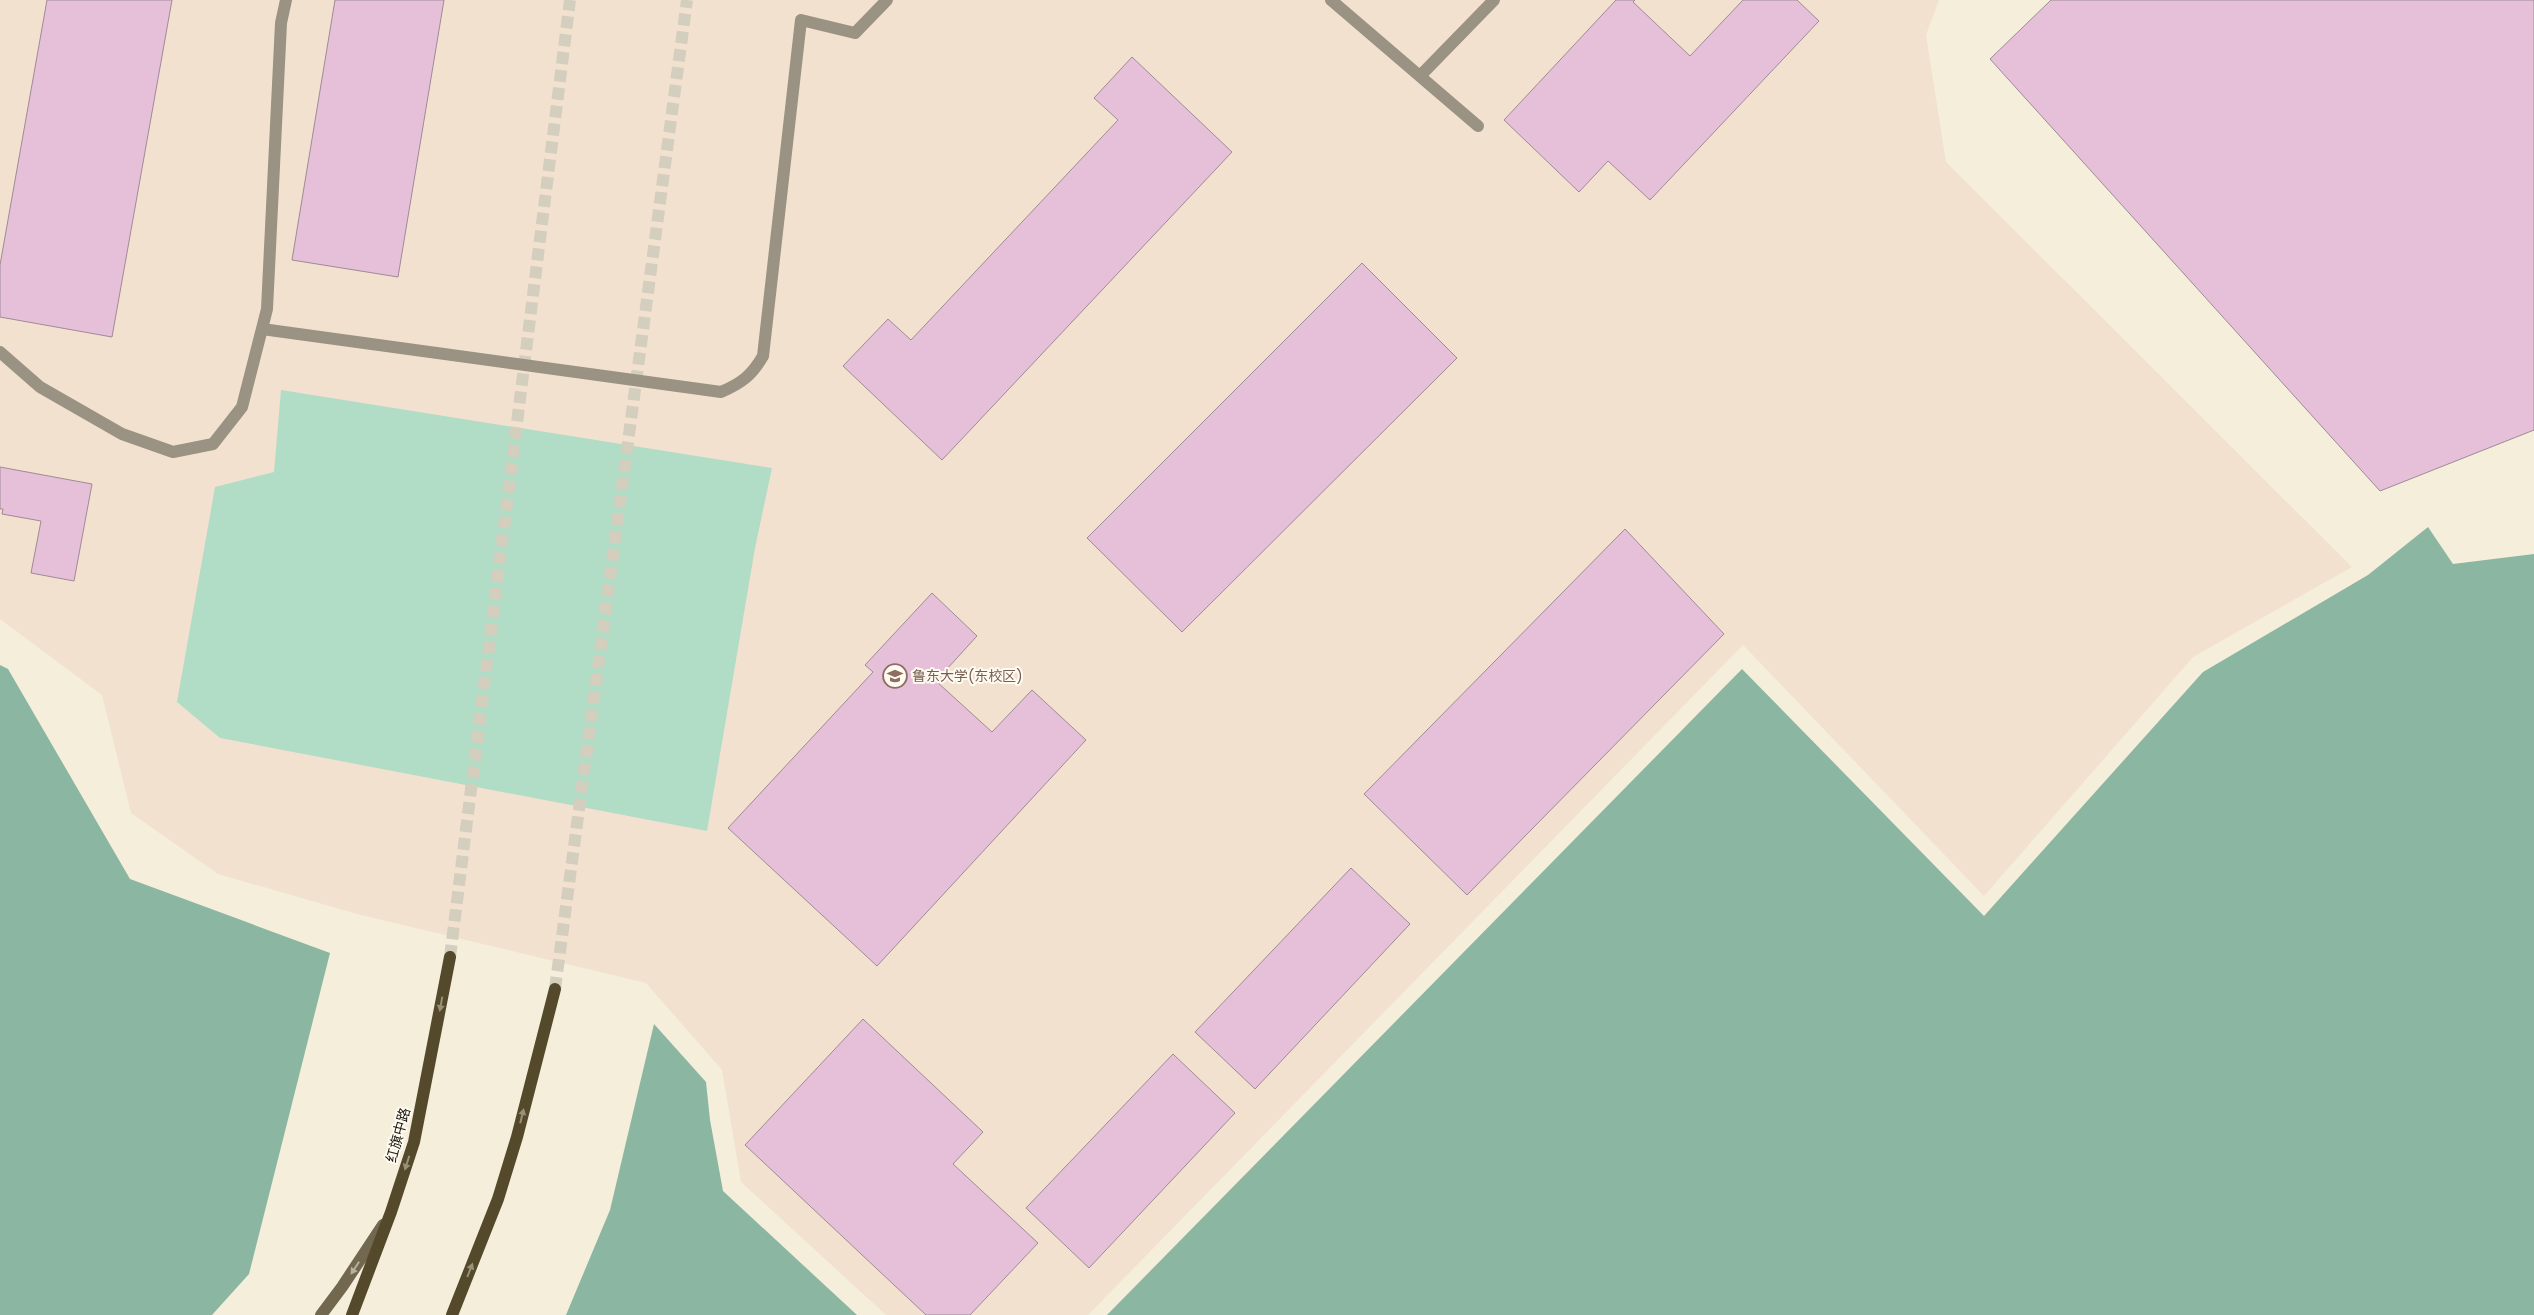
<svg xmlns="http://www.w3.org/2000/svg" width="2534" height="1315" viewBox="0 0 2534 1315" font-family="Poppins,'Noto Sans SC',sans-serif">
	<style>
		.education { fill: #f3e1d0 }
		.green { fill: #b1dcc6 }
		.forest { fill: #8bb6a1 }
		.building { fill: #e6bfd9; stroke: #9d8b97 }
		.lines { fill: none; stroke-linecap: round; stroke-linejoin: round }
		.primary-tunnel { stroke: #d3cebd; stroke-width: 12; stroke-dasharray: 12 6; stroke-linecap: butt }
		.service { stroke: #9a9282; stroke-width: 12 }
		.secondary { stroke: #72674f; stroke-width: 12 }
		.primary { stroke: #55492b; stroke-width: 12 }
		.oneway { fill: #99907a }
		.oneway2 { fill: #b8b1a0 }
		.labels { text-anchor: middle; stroke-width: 4; stroke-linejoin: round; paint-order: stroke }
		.education-label { font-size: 14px; fill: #785e54; stroke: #fffbf0; text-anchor: start }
		.street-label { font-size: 14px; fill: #191710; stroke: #fffbf0 }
	</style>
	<rect width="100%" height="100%" fill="#f4eedb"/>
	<path class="education" d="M0,0H1939L1926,35L1946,162L2352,567L2193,657L1984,896L1743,645L1088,1315H886L741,1182L722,1070L646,983L357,914L218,874L131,813L102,695L0,619Z"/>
	<path class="green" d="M281,390L772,468L755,548L707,831L220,738L177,702L215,487L274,472Z"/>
	<path class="forest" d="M2428,527L2453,564L2534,554V1315H1107L1742,669L1984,916L2203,672L2368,575Z
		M0,665L8,669L130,879L330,953L249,1274L212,1315H0Z
		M654,1024L706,1082L710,1120L723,1191L857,1315H566L610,1210Z"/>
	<path class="building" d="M47,0H172L112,337L0,317V265Z
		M335,0H444L398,277L292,260Z
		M1616,0H1635L1633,2L1690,56L1743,0H1797L1819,21L1650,200L1608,161L1579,192L1504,120Z
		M2051,0H2534V430L2380,491L1990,59Z
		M1132,57L1232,152L942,460L843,366L888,319L911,340L1118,120L1094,98Z
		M1362,263L1457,358L1182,632L1087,538Z
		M0,467L92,484L74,581L31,573L41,521L2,514L3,509H0Z
		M1625,529L1724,634L1467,895L1364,794Z
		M932,593L977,636L936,681L992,732L1032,690L1086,740L877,966L728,828L873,672L865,665Z
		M1351,868L1410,924L1255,1089L1195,1032Z
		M863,1019L983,1132L953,1164L1038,1243L970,1315H926L745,1145Z
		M1173,1054L1235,1113L1089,1268L1026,1208Z"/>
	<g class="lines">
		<path class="primary-tunnel" d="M450,957L570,0
			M555,989L687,0"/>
		<path class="service" d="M1331,0L1478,126
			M1420,76L1494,0
			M262,329L721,392C742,383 752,375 763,356L801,20L855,33L887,0
			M0,352L40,387L122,434L173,452L213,444L242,407L267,309L281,23L286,0"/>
		<path class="secondary" d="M321,1315L342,1287L383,1225"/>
		<path class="primary" d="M352,1315L391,1212L414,1142L450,957
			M452,1315L498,1199L517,1137L555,989"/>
	</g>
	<defs><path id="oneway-solid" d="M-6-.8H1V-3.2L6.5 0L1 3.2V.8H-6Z" transform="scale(1.25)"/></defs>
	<g class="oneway">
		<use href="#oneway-solid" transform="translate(441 1004) rotate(100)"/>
		<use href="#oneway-solid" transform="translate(522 1116) rotate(-76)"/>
		<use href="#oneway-solid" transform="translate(407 1163) rotate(108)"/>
		<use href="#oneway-solid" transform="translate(470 1270) rotate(-69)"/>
	</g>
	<use class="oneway2" href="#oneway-solid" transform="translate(355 1268) rotate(123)"/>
	<defs>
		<g id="university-ring" transform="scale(1.25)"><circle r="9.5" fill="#fffbf0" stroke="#8d6e63" stroke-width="1.5"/><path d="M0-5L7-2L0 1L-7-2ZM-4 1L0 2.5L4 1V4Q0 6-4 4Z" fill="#8d6e63"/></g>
	</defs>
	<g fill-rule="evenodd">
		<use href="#university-ring" x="895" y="676"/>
	</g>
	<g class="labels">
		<g class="education-label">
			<text x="912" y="681">鲁东大学(东校区)</text>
		</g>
		<g class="street-label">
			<text transform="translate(398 1135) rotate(-75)" y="5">红旗中路</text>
		</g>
	</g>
</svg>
